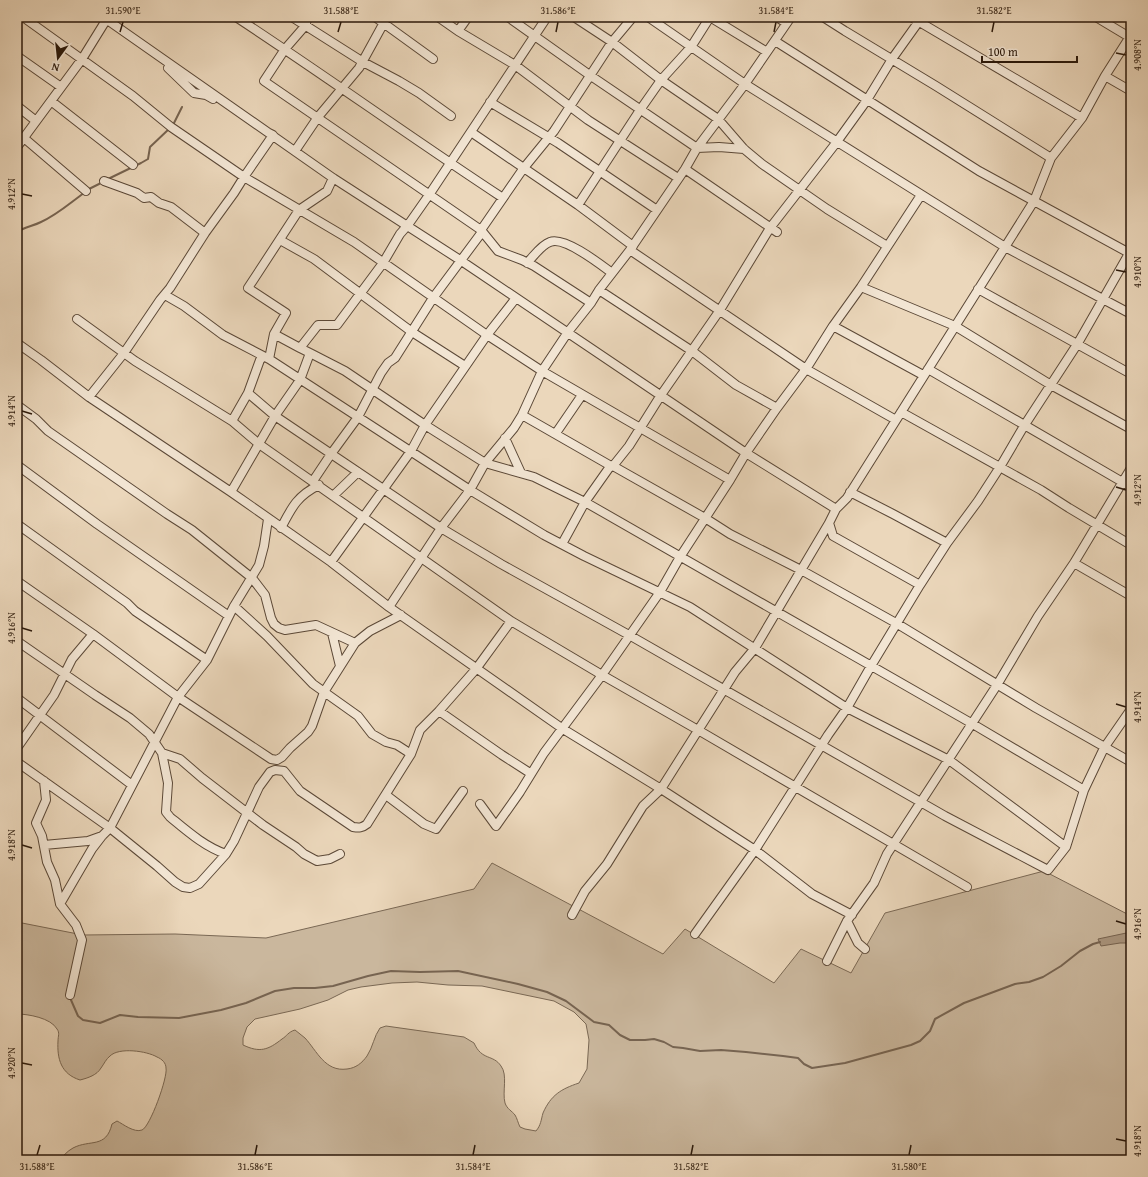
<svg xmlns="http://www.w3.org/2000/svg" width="1148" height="1177" viewBox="0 0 1148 1177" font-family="'Gentium Book Plus',serif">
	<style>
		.green { fill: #cab79d; stroke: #7a6854; fill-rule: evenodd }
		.water { fill: #aa967f; stroke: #776451 }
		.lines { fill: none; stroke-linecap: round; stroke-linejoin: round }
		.stream { stroke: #776451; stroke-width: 2 }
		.minor-casing { stroke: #5b4837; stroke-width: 10 }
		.minor { stroke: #f2e5d3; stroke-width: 8 }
		.ticks { fill: none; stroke: #2b190b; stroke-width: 1.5 }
		.neatline { fill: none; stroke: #2b190b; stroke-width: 1.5 }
		.ticks-label { font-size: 10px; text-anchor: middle; fill: #2b190b }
	</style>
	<rect width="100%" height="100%" fill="#ebd7bb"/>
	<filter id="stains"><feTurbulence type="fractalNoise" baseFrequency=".005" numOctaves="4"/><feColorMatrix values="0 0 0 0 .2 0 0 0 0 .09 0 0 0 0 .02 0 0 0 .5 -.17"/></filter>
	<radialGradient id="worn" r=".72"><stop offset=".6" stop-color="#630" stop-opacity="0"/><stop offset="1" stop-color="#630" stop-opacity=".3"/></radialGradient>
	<path class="green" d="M492,863L663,954L685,929L774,983L801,949L851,973L885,913L1044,871L1131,916V1160H58C63,1157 67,1151 73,1148C90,1139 106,1149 112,1124L117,1121C123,1124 134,1133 142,1130C150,1127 168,1077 166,1068C166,1063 162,1059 157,1057C147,1051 119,1047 110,1056C106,1059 104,1064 101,1068C97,1075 88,1078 80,1080C61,1074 57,1059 58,1041C58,1036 60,1033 57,1029C51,1018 28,1014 17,1014V922L83,935L175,934L266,938L474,889ZM417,982L448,985L482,986L554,1001L574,1012L586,1024L589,1040L587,1069L579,1083C561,1089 551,1095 543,1113C541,1120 541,1125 536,1131L525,1129L520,1127C518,1123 517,1118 515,1115C512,1111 507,1109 505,1103C502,1092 508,1075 501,1066C493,1054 482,1061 474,1043L464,1037L386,1026L380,1028C374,1036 373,1047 367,1056C362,1063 356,1068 347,1069C325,1072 317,1051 305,1038C302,1035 298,1033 295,1030C288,1032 287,1036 282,1039C268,1050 260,1053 243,1045V1038L247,1027L255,1019L300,1009L328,1000L348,990L361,987L392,983Z"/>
	<path class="water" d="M1131,932V943H1120L1101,946L1098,939Z"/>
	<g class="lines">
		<path class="stream" d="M173,125L182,107
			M108,179L141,163L148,159L150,147L170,128
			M87,190L103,182
			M17,232C25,227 33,226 41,222C57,215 70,203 84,193
			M71,1000L78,1016L83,1020L100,1023L120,1015L138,1017L179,1018L221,1010L246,1003L275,991L294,988H315L333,986L368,976L391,971L420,972L458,971L518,984L547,992L566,1001L594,1022L609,1025L620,1035L630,1040H645L654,1039L664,1042L673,1047L683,1048L700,1051L721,1050L746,1052L783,1056L798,1058L804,1064L812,1068L845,1063L911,1045L920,1041L930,1031L935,1019L964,1003L1015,984L1029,982L1043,977L1061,966L1080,951L1093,944L1100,942"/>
		<g class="minor-casing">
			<path id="minor" d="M23,17L133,96L171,127L244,177L354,242L487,335L542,371L730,480
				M103,17L333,178L460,260L746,453L836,509
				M236,17C326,76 413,139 503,198
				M292,17L363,62L399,81L419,93L451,116
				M308,17L305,26L285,49L264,81L481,230L498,251L522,260L534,266L591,303
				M375,17L433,59
				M438,17L458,31L515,65L588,120L678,178
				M508,17L591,76L697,148L719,147L744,149
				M574,17L612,42L661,80L718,119L744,149L762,164L827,209L887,246
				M648,17L745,84L1005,247L1131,314
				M710,17L767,52
				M777,17L786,23
				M823,17L845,31L936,86L1051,158
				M911,17L1082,118
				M1096,17L1131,38
				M458,31L468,17
				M775,41L979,171L1131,254
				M17,56L61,87
				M168,68L194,93L206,95L213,99
				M1105,76L1131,91
				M51,101L133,165
				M490,102L558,143L657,210
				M17,106L36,121
				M471,132L578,205L633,246
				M24,138L86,191
				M17,147L82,59L108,17
				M295,151L318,117L359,68L387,17
				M685,169L777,232
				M104,181L137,193L144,198L151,197L159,203L171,207L205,233
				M921,195L861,287L833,326L806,369L777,408L746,453L730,480L680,557L660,592L602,675L698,730L967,887
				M578,205L640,110L661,80L691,47L710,17
				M481,230L523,169L554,131L612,42L633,17
				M280,240L314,259L412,332L465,366
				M630,250L806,369L896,420
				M527,263C534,256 541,245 550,242C564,236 600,264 612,273
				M861,287L955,326L1051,385L1131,429
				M978,289L1131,374
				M599,290L692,351L736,385L777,408
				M165,295L184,306L223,335L269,359L274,334L286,313L248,288L299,210L327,191L333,178
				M77,319L135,361L232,421L259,444L511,621L602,675L544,753L520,792L496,826L480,804
				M833,326L923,375
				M274,334L300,348
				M17,343L41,360L89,397L231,492L331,562L389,607L563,729L661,789L755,850L812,894L852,915
				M310,353L345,371L425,425L485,463L534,477L585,502L971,723L1084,790
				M928,369L1131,487
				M248,393L275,416L441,528L501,564L629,635L945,816L1048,870L1066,847L1084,790L1104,748L1131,709
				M89,397L124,353L160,300L170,288L205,233L234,193L244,177L273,135L269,133
				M17,405L36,419L48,431L167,514L192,530L252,578L265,595L271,618L274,624L279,628L285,630L316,625L355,643
				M901,412L1041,490L1069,508L1131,545
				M522,415L611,466
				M232,421L248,393L260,360L263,357H266L470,490L544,535L584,556L690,607L847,708L949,760L1066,847
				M556,433L582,395
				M505,438L521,473
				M17,465L97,524L229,616
				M613,466L629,446L661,395L720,310L770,228L836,143L867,100L892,59L922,17
				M313,481L331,454L358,417L381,373L388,363L395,358L433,298L482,232
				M231,492L275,416L300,380L310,353L300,348L318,325H337L383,263L400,234L408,225L429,195L547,17
				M850,492L893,514L947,543
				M333,496L358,472
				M268,519L264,546L259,565L234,606L207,660L178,697L110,828L157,866L175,882L183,887L190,888L199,884L226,854L234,841L259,787L270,772L275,770L284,771L300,791L353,827C359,828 362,828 367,824L411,754L420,730L439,711L476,669L511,621
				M17,524L127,603L135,611L207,660
				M281,528C292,507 297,496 319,485
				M562,544L585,502L609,468L613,466L705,518L730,534L801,570L896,623L1036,708L1131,762
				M331,562L411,451L425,425L487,335L516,298
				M1074,563L1131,596
				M17,581L93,634L178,697L271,759L277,760L282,757L290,748L308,732L312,726L324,692L355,643L370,631L401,615
				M920,585L833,536L829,523L836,509L847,498L1034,201L1051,158L1082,118L1105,76L1131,35
				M234,606L267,636L313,684L358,716L372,734L386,742L397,745L411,754
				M389,607L441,528L470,490L485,463L514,428L522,415L542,371L568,332L591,303L599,290L630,250L685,169L697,148L745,84L791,17
				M332,633L340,666
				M17,641L95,695L130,718L149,734L162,753L168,783L166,812L170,817C187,831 205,847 226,854
				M17,698L132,785
				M439,711L502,755L530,773
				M17,748L54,695L72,659L93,634
				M162,753L180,759L202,778L263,825L296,847L304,854L317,861L330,859L340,854
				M17,762L110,828L102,836L92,849L60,904L76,925L82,940L70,995
				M44,781L46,800L36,823L42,836L47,862L55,880L60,904
				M386,795L424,824L436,829L463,791
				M44,845L88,841L102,836
				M572,915L585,891L607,864L643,806L661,789L735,672L755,648L829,523
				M847,921L858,943L865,949
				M695,934L755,850L828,735L847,708L871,666L920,585L947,543L978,501L1000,467L1024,426L1078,343L1131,250
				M827,961L847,921L874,883L887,854L997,685L1038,616L1074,563L1131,468"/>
		</g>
		<use href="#minor" class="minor"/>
	</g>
	<path class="ticks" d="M120,32L123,22M338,32L341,22M556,32L558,22M774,32L776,22M992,32L994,22M1116,53L1126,55M22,194L32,196M1116,270L1126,272M22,411L32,414M1116,487L1126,490M22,628L32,631M1116,704L1126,707M22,845L32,848M1116,921L1126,924M22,1063L32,1065M1116,1139L1126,1141M37,1155L40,1145M255,1155L257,1145M473,1155L475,1145M691,1155L693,1145M909,1155L911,1145"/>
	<rect width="1148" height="1177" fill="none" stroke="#ebd7bb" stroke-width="44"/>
	<g transform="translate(58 58) rotate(195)" stroke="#f2e5d3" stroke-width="3" paint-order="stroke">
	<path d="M0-3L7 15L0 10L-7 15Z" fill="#2b190b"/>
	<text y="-6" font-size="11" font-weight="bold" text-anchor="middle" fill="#2b190b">N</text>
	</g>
	<path d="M982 56v6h95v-6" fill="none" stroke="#2b190b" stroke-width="2"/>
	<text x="988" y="56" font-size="12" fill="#2b190b" stroke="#f2e5d3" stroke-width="3" paint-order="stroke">100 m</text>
	<rect x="22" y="22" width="1104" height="1133" class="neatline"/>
	<g class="ticks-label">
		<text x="123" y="14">31.590°E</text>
		<text x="341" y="14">31.588°E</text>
		<text x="558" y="14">31.586°E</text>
		<text x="776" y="14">31.584°E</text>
		<text x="994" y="14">31.582°E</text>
		<text transform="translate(1137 55) rotate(-90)" y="4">4.908°N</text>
		<text transform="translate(11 194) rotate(-90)" y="4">4.912°N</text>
		<text transform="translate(1137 272) rotate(-90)" y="4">4.910°N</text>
		<text transform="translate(11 411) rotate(-90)" y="4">4.914°N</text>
		<text transform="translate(1137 490) rotate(-90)" y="4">4.912°N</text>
		<text transform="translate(11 628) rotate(-90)" y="4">4.916°N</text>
		<text transform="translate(1137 707) rotate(-90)" y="4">4.914°N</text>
		<text transform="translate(11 845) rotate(-90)" y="4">4.918°N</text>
		<text transform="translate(1137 924) rotate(-90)" y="4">4.916°N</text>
		<text transform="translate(11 1063) rotate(-90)" y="4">4.920°N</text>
		<text transform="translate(1137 1141) rotate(-90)" y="4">4.918°N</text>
		<text x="37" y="1170">31.588°E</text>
		<text x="255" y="1170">31.586°E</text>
		<text x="473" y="1170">31.584°E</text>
		<text x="691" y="1170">31.582°E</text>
		<text x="909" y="1170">31.580°E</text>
	</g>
	<rect width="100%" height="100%" filter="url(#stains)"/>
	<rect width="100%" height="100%" fill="url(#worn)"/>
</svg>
